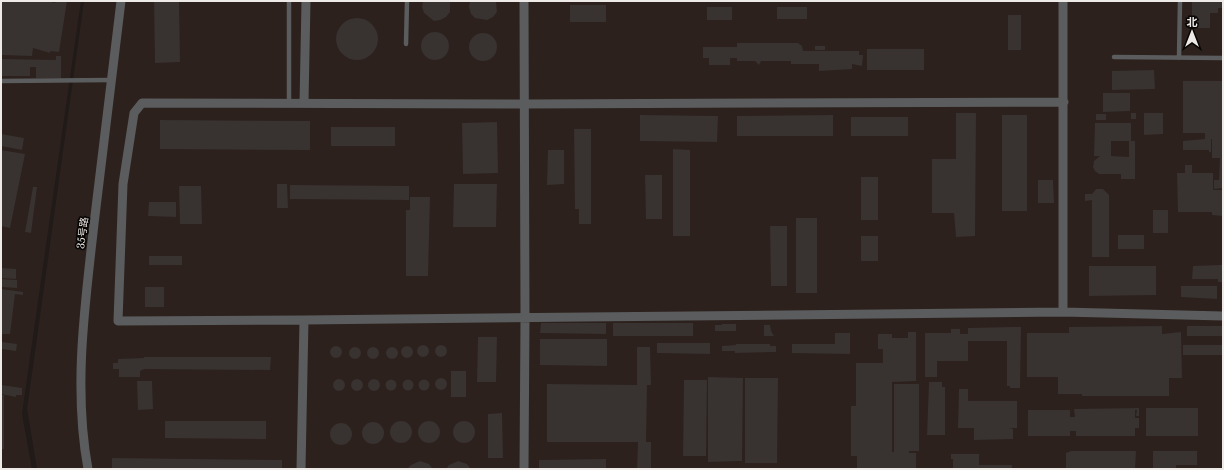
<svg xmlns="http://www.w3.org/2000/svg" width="1224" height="470" viewBox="0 0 1224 470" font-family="'Libre Baskerville','Noto Sans SC',serif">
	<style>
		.built { fill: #2c211c }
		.building { fill: #383230; fill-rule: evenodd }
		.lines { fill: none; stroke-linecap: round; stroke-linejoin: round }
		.service { stroke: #5a5c5e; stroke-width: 4.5 }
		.minor { stroke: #5a5c5e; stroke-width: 9 }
		.labels { text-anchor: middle; stroke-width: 3.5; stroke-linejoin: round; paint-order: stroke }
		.street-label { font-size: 10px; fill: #eeeae8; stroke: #080605 }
	</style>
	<rect width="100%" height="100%" fill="#201a18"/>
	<path class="built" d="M1,1H81L22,414L32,469H1Z
		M84,1H1223V469H37L27,409Z"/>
	<path class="building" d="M1,1H47L55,3L56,1H67L59,52L50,51V53L33,48L32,56L1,55Z
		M154,1H179L180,62L155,63Z
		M423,1H450V12L446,17L440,20L434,21L424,13L422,7Z
		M470,1H496L497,12L493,17L487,20L475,18L471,14L469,7Z
		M1192,1H1223V8H1218V13H1210V28H1192Z
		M570,5H606V22H570Z
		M707,7H732V20H707Z
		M777,7H807V19H777Z
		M1008,15H1021V50H1008Z
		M336 39a21 21 0 1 1 42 0a21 21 0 1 1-42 0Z
		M421 46a14 14 0 1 1 28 0a14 14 0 1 1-28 0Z
		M469 47a14 14 0 1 1 28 0a14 14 0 1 1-28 0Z
		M737,43H798L802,46L803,51H859V55H863L862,66L852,64V69L819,71V64H791V61H761L759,65L755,61H737V58H730V65H709V58H703V47H737Z
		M815,46H825V50H815Z
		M867,49H924V70H867Z
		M56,56H61V78H36V67H30V76H1V59L56,60Z
		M1154,70L1155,89L1112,90V71Z
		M1183,81H1223V188L1214,189V180H1219L1220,158H1212V139H1211V152H1209V150H1183V141L1205,139V133H1183Z
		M1103,93H1130V111L1103,112Z
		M956,113H976L975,236L956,237L954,213H932V159H956Z
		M1131,113H1136V119H1131Z
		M1144,113H1163V134L1144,135Z
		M1096,114H1106V120H1096Z
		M640,115L718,116L717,142L640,141Z
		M833,115V136H737V116Z
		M1002,115H1027V211H1002Z
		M851,117H908V136H851Z
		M160,120L310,121V150L160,149Z
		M497,122L498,173L463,174L462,123Z
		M1095,123H1131V141H1135V179H1121V174H1099L1095,171L1093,167L1094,161L1100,156H1094ZM1111,141H1129V157L1111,156Z
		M331,127H395V146H331Z
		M574,129H591V224H579V209H575Z
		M1,134L24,138L22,150L1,146Z
		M673,149L690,150V236H673Z
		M1,150L25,154L10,228L1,226Z
		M548,150H564V184L547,185Z
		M1185,165H1192V173H1213V190H1223V216L1212,215V212H1178L1177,173H1185Z
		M645,175H662V219H646Z
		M861,177H878V220H861Z
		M1038,180H1053L1054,203H1038Z
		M277,184H287L288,208H277Z
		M454,184H497L496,227H453Z
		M290,185L409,186V200L290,199Z
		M179,186H201L202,224H180Z
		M33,187H37L31,233L25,232Z
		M1096,189H1103L1109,195V257H1092V200L1085,201V194H1092Z
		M410,197H430L428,276H406V210H410Z
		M149,202H176V217L148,216Z
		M1153,210H1168V233H1153Z
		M796,218H817V293H796Z
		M770,226H787V286H771Z
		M1118,235H1144V249H1118Z
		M861,236H878V261H861Z
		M149,256H182V265H149Z
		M1219,265H1223V282H1218V279H1192L1193,266Z
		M1089,266H1156V295L1089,296Z
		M1,268L16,269V279L1,278Z
		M1,279L17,280V288L1,287Z
		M1181,286H1217V299L1181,297Z
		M145,287H164V307H145Z
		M1,289L23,292V295L15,294L10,334H1Z
		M541,323H606V334L540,333Z
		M613,323H693V336H613Z
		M722,324H736V331H715V325H722Z
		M764,325H770L771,331L774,336H764Z
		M1162,326V334L1181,332L1182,378H1169V396H1082V394H1058V377H1027V333H1069V327Z
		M1187,326H1223V336H1187Z
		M1011,327H1021L1020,388H1010V386H1007V341H968V361H937V377H925V333H951V329H960V334H968V328Z
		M908,332H916V381L892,382V338H908Z
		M835,333H850V354L792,353V344H835Z
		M878,334H892V452H894V384H919V451H909V453H916V469H857V456H851V406H856V363H883V349H878Z
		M478,337H497L496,382H477Z
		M540,339H607V366L540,365Z
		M2,342L17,344L16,351L2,349Z
		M657,343H710V354L657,353Z
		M736,344H770V346H776V352L735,353V351H722V346L736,345Z
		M435 351a6 6 0 1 1 12 0a6 6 0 1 1-12 0Z
		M417 351a6 6 0 1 1 12 0a6 6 0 1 1-12 0Z
		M1183,345H1223V355H1183Z
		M401 352a6 6 0 1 1 12 0a6 6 0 1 1-12 0Z
		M330 352a6 6 0 1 1 12 0a6 6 0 1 1-12 0Z
		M367 353a6 6 0 1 1 12 0a6 6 0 1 1-12 0Z
		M349 353a6 6 0 1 1 12 0a6 6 0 1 1-12 0Z
		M386 353a6 6 0 1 1 12 0a6 6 0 1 1-12 0Z
		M637,347H650L651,385H647L646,442H651V469H637L638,442H547V413H572H547V384L637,385Z
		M144,357H271L270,370L144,369L140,371V377H119V369H113V363H118V359L144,358Z
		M451,371H466V397H451Z
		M708,377L743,378L742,461L708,462Z
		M435 384a6 6 0 1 1 12 0a6 6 0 1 1-12 0Z
		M745,378H778L777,463H745Z
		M333 385a6 6 0 1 1 12 0a6 6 0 1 1-12 0Z
		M351 385a6 6 0 1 1 12 0a6 6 0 1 1-12 0Z
		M368 385a6 6 0 1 1 12 0a6 6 0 1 1-12 0Z
		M385.5 385a5.5 5.5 0 1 1 11 0a5.5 5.5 0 1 1-11 0Z
		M418.5 385a5.5 5.5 0 1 1 11 0a5.5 5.5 0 1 1-11 0Z
		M402.5 385a5.5 5.5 0 1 1 11 0a5.5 5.5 0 1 1-11 0Z
		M684,380H707L706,456H683Z
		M137,381H152L153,409L138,410Z
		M929,382H942V387H945V435H927Z
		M1,385L22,388V395H16V397L1,394Z
		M959,389H968V401H1017V428H1009L1013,429V439L974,440V428H958Z
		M1,395H4V449H1Z
		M1139,408V416H1136L1137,410H1135V418H1139V428H1135V436H1076V431H1070V436H1028V410H1070V417H1075L1074,409Z
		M1146,408H1198V436H1146Z
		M502,413L503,458H488V414Z
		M418 432a11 11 0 1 1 22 0a11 11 0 1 1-22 0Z
		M453 432a11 11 0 1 1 22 0a11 11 0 1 1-22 0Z
		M390 432a11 11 0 1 1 22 0a11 11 0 1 1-22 0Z
		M165,421H266V439L165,438Z
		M362 433a11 11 0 1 1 22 0a11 11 0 1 1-22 0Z
		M330 434a11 11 0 1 1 22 0a11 11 0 1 1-22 0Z
		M1071,451H1136L1135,469H1066V453Z
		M1153,451H1197V465H1176V469H1153Z
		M951,454H979V465H1012V469H953V459H951Z
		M112,458L282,460V469H112Z
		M606,459V469H539V460Z
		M420,461L429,464L433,469H407L411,465Z
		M458,461L467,464L471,469H446L449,465Z"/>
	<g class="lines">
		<path class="service" d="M406,44L407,1
			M1114,57L1223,58
			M1179,58L1180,1
			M1,81L111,80
			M289,103V1"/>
		<path class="minor" d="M1064,102L524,104L142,103L134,113L123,184L118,321L304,320L1063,312L1223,316
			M304,103L306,1
			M1063,312V1
			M88,469C73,388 85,305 94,224C103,150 112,75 121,1
			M301,469L304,320
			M524,469L525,318L524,1"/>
	</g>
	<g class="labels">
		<g class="street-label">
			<text transform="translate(82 233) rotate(-83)" y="4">35号路</text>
		</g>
	</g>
	<rect width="1224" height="470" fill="none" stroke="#eeeae8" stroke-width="4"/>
	<g transform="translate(1192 32)" stroke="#080605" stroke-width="3" paint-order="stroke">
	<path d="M0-3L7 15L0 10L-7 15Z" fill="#eeeae8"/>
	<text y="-6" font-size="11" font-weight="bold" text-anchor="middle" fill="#eeeae8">北</text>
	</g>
</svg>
